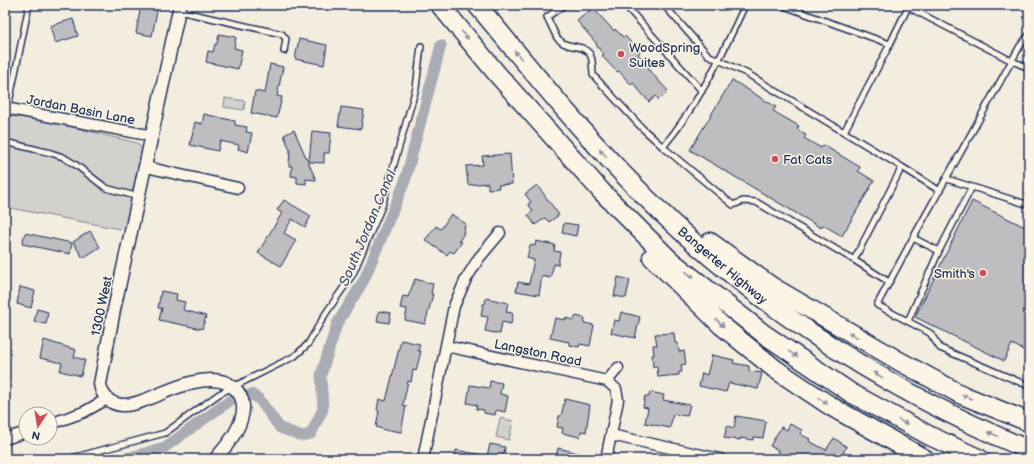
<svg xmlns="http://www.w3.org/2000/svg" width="1034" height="464" viewBox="0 0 1034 464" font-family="'Balsamiq Sans',sans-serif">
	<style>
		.green { fill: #d3d1cc; stroke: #778095 }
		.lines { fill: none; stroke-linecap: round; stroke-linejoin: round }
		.canal { stroke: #a9acb3; stroke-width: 11 }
		.building { fill: #bebec0; stroke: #1b2f5e }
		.service-casing { stroke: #1b2f5e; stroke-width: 8 }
		.minor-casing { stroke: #1b2f5e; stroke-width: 13 }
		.tertiary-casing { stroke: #1b2f5e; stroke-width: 15 }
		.motorway-casing { stroke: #1b2f5e; stroke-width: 21 }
		.service { stroke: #fcf5e5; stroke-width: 5 }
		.minor { stroke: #fcf5e5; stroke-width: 10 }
		.tertiary { stroke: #fcf5e5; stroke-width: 12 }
		.motorway { stroke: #fcf5e5; stroke-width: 18 }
		.oneway { fill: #8c92a2 }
		.poi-dot { fill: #d1495b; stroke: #fcf5e5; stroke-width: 1.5 }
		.labels { text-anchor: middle; stroke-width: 3; stroke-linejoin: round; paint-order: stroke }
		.poi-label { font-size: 13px; fill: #1b2f5e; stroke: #fcf5e5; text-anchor: start }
		.street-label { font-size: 13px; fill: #1b2f5e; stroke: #fcf5e5 }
		.water-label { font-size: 14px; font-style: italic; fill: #465478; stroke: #fcf5e5 }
	</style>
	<rect width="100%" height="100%" fill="#f3ede0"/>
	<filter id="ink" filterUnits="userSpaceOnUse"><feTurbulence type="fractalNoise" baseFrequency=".025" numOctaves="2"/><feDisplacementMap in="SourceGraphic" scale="8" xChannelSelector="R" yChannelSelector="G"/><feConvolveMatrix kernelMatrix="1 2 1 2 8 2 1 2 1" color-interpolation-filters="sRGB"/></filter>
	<g filter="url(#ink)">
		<path class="green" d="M225,98L245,101L244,110L224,107Z
			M5,115L52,122L137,143L142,149L126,227L120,229L5,207Z
			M500,418L513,421L509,440L496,437Z"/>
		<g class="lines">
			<path class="canal" d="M251,394L259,399L280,428L302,436L311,434L323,409L321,375L337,324L364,280L405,181L441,45
				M124,459L165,447L231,400"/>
		</g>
		<path class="building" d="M141,5L158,6L152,36L136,33Z
			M593,8L614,31L615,29L623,37L625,36L640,52L638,54L650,68L648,69L668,91L659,100L656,96L649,102L633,83L631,85L619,71L617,72L602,56L604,55L596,45L597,44L577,21Z
			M73,19L78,36L55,43L50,26Z
			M219,34L236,37L234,48L242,50L238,69L206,62L208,51L213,52L215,44H217Z
			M299,39L327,45L324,65L295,59Z
			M270,64L283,67L277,96L282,97L277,118L251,113L255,91L265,93Z
			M732,80L776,107L773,111L799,126L797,129L806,135L804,138L821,148L823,145L860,167L858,171L874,181L842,236L823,225L821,228L690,150Z
			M341,107L364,110L361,129L338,126Z
			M204,114L235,121V125L247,127L246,132L252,133L248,152L238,149L239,145L220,141L218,151L190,145L195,122L202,124Z
			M294,130L316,180L306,179V184L297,183V177L291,176L292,166H289L290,150L284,135Z
			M312,131L331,133L329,153H324V163L309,162Z
			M510,154L512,184L498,185L499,188L488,189V183L468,185L466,166L483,165L482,156Z
			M537,185L559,215L549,222L545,218L535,225L528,215L533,211L528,204L531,202L525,194Z
			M284,200L311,216L305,227L292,219L284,233L296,240L281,266L258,253L282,213L277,210Z
			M972,201L1029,229V353L1012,344L1004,361L915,317Z
			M451,214L466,224L464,227L465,228L463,232L464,233L459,241L462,242L454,253L450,251L447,255L425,240L436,226L441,229Z
			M564,223L578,225L576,236L562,233Z
			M90,231L100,247L83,258L73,242Z
			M25,233L72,243L70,254L22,244Z
			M536,241L555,245L554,251L560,252L558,265L554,264L550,278L542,276L539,295L516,291L518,282L529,284L534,260L527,258L530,245L535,246Z
			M618,277L630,280L626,298L614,296Z
			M415,279L433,284L431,294H433L425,324L405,320L407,309L400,308L403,296L408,297Z
			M20,287L35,291L31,308L17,304Z
			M161,291L177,294L176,300L185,302L183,310L206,316L202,329L159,320L162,308H158Z
			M486,298L508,303L506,312L513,313L511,324L502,322L500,334L485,331L488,317L481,316L483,304H485Z
			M37,309L48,312L46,324L34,322Z
			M379,311L391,313L389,323L377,321Z
			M621,312L640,317L635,338L611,333L614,320L619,321Z
			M575,316L585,318L584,323L594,325L590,346L580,344L579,347L569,345V342L550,338L555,318L565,320V318L574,320Z
			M674,333L675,343H678L679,352L684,351L686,364L681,365L682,372H679V375L658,377L657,366L653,367L652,355H654L653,345H657L655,334Z
			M44,340L76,350L74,357L85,360L81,376L60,371L62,363L40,358Z
			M401,340L420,344L418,351H421L416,371L413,370L411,382L408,381L403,405L406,406L401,432L389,430L388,431L376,427L379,411L377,410L379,399L386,401Z
			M712,355L734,360L733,363L749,366V371L762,373L758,389L729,383L726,392L699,386L702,373L707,375Z
			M490,381L502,383L500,394L508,396L505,412L496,410L495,415L484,413V410L476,409L477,405L467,403L470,385L489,388Z
			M650,392L664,395L663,400L690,405L687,416L673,414L670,428L645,423L648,408L643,407L645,396L649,397Z
			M565,399L590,405L586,432L581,431L580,437L562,433L563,428L557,427L559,416H561Z
			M736,416L766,421L763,438L754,437L753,440L740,438V440L724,438L727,426L734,428Z
			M790,424L802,430L800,434L810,439L809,441L826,450L834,438L847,447L843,452L855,459H808L802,456L800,457L796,455L795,457L789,454L787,457L777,452L778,450L770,446L781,427L787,430Z
			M490,444L505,447L503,459L487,456Z
			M558,448L590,456V459H556Z
			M456,450L483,455L482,459H454Z"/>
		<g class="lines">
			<g class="service-casing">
				<path id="service" d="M565,5L547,17L557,38L563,43L568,45L582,48L587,51L590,54L592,60L593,75L642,128L663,147
					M625,5L702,91
					M664,5L708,55L746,73L902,167
					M745,5C722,55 698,105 663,147L733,205L743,201L756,202L854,260L902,167L940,191
					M781,5L890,44L908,7
					M909,5L908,7L1012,61L1029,68
					M179,11L282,34L286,39L284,51
					M1029,35L1020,46L913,238L877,305L930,333L940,348L1029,386
					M5,86L12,88
					M8,108L29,5
					M844,132L890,44
					M5,142L51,153L63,157L76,165L106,188L139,197
					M947,179L1029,205
					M913,238L939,251
					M854,260L889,282
					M908,321L939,251L972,187
					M68,459L165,433L219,394L295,356L308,344L326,313L353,274L382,206L416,88L421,46"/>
			</g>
			<g class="minor-casing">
				<path id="minor" d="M5,108L153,136
					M146,167L238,188
					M446,346L607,381L616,389L618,400L606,459
					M607,381L618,368
					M50,424L84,412L107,399
					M611,435L720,459
					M5,439L26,432
					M423,459L454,306L466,279L479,258L500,233"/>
			</g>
			<g class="tertiary-casing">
				<path id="tertiary" d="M180,5L114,310L100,384C102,396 109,404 122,405C131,406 139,402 148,399C170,390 204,373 227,383C234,387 240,392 242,400C248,421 228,445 215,459"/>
			</g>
			<g class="motorway-casing">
				<path id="motorway" d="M440,5L498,75L602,192L670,260L764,334L851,393L930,436L980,459
					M477,5C525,62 571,120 623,174C736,294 877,386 1029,450
					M710,242L771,286L899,361L962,395L1029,422
					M652,257L721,325L775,369L832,407L925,459"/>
			</g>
			<use href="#service" class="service"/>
			<use href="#minor" class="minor"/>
			<use href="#tertiary" class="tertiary"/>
			<use href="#motorway" class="motorway"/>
		</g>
		<defs><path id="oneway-solid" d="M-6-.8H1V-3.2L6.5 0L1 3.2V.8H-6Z"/></defs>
		<g class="oneway">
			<use href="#oneway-solid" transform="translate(465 35) rotate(50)"/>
			<use href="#oneway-solid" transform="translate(518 55) rotate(-130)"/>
			<use href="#oneway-solid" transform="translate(603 153) rotate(-132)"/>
			<use href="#oneway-solid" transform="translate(690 275) rotate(39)"/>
			<use href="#oneway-solid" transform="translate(720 323) rotate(43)"/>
			<use href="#oneway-solid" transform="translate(853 335) rotate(-150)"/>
			<use href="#oneway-solid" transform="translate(793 354) rotate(34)"/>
			<use href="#oneway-solid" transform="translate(878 375) rotate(-151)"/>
			<use href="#oneway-solid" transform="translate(967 397) rotate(-157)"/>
			<use href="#oneway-solid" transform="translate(823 401) rotate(33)"/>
			<use href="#oneway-solid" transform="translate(903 422) rotate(28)"/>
			<use href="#oneway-solid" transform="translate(993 434) rotate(-156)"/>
		</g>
	</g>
	<g class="poi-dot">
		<circle cx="621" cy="54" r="4"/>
		<circle cx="775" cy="159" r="4"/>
		<circle cx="983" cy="273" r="4"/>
	</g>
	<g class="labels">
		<g class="poi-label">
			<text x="629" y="52">WoodSpring<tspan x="629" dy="15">Suites</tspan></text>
			<text x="783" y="164">Fat Cats</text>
			<text x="975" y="278" text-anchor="end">Smith's</text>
		</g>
		<g class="street-label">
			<text transform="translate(81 109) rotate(11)" y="5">Jordan Basin Lane</text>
			<text transform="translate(723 265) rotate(40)" y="5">Bangerter Highway</text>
			<text transform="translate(101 306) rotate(-78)" y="5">1300 West</text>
			<text transform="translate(538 352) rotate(12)" y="5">Langston Road</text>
		</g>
		<g class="water-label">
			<text transform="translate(367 228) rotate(-67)" y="5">South Jordan Canal</text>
		</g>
	</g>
	<rect width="1034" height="464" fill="none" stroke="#fcf5e5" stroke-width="20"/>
	<rect x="10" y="10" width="1014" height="444" fill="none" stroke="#1b2f5e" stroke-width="1.5" filter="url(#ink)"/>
	<g transform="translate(38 426) rotate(192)"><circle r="19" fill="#fcf5e5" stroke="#a2a6af"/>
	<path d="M0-3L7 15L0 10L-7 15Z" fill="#d1495b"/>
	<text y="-6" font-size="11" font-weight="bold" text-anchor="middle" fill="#1b2f5e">N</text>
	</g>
</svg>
